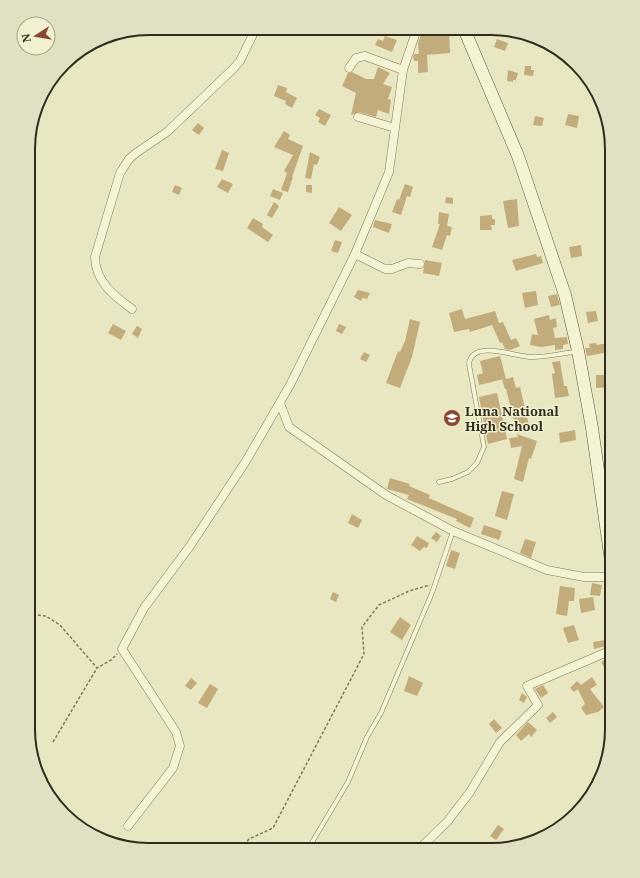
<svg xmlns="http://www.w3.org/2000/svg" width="640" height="878" viewBox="0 0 640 878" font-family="'Noto Serif',serif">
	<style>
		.building { fill: #c3ac7b }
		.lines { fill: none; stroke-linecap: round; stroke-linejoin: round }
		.service-casing { stroke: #80795b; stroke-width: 5 }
		.minor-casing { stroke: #80795b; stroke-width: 9 }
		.secondary-casing { stroke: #62593e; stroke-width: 13 }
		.path { stroke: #80795b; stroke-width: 1.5; stroke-dasharray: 3 2; stroke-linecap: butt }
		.service { stroke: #f4f3d4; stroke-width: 4 }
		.minor { stroke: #f4f3d4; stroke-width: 8 }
		.secondary { stroke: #f4f3d4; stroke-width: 12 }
		.labels { text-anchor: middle; stroke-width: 3; stroke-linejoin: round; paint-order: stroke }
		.poi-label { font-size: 13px; font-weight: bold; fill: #312c1e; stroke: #f1f0d0; text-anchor: start }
		.rim { fill: none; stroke: #312c1e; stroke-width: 2 }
	</style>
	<rect width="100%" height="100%" fill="#e8e7c2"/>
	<path class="building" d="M428,29H449L450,53L427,55L428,72L418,73V61H414L413,57L414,54H419L418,43L422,32L428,31Z
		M385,36L397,40L392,52L375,45L378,39L383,41Z
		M497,39L508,43L505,51L494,47Z
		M525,66H531V70H534L533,76L524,75Z
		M378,67L390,73L383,84L392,87L388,99L391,100L389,114L378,110L376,117L359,112L351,115L356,93L342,86L348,73L352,72L366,79H374Z
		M508,70L518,73L516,80H513V82L507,81Z
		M278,85L287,88L286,92L297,98L292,108L285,104L286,101L274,96Z
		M319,109L331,115L325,126L318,122L320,118L315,115Z
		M568,114L579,116L577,128L565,125Z
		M535,116L544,118L542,126L533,125Z
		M198,123L204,128L199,135L192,130Z
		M284,131L290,135L288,139L303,146L292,177H293L288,192L281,190L287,173L284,171L293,155L274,147Z
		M222,150L229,153L223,171L215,169Z
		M310,152L320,157L317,165L314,164L311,179L305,178Z
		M222,179L233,184L228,193L217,187Z
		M405,184L413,187L410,197L407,196L401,215L392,212L397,199L399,200Z
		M175,185L182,188L179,195L172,192Z
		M306,185H312V193L306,192Z
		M273,189L283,193L280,200L270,196Z
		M446,197L453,198V204L445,203Z
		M517,199L519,226L508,228L503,201Z
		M274,202L279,206L272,218L267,215Z
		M339,207L352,215L341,231L329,223Z
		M439,212L449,214L447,226L452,227L450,236L447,235L442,250L432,247L440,224H438Z
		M492,215V219H495V225H491L492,230H480V216Z
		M253,218L263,224L262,227L273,235L268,242L247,228Z
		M375,220L392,224L389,233L373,227Z
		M335,240L342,242L338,253L331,251Z
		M581,245L582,256L571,258L569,247Z
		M536,254L537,257L541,256L543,263L516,271L512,260Z
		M425,260L442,263L439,276L423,273Z
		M358,290L370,293L367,299L362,298L361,301L354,297Z
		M536,291L538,305L525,308L522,293Z
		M557,294L560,305L551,307L548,296Z
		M462,309L465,319L495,311L499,323L503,322L511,340L516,338L520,346L510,350L505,349L502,342L500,343L492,325L470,332L469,329L454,332L449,313Z
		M596,311L598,321L588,323L586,312Z
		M549,315L550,320L556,318L557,327L553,328L555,338L567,337L568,344L563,345V349L555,350V345L541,347L530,345L532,334L538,335L534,319Z
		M410,319L420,322L412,357L400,388L386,383L398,351L400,352L405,341Z
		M113,324L126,331L121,340L108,333Z
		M339,324L346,327L342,334L336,331Z
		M137,326L142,329L138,338L132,334Z
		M596,343L597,345L607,343L609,352L587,356L585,348H590L589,344Z
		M364,352L370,355L366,362L360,359Z
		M500,356L506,379L513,377L516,388L520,387L530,430L517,433L506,389H505L502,380L504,379L479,385L477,375L483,373L480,361Z
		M560,361L564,386H567L569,396L555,398L552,374L555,373L552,362Z
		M596,375H612V387L596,388Z
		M497,393L507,439L488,444L479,397Z
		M605,404H612V418L606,419Z
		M575,430L576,440L560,443L559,433Z
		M517,434L537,441L531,459L529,458L523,482L514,479L522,446L511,448L509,438L518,437Z
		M390,478L410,484L409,486L430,495L429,498L474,518L470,528L456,521L457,519L407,499L409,495L387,489Z
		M502,491L514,494L507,520L495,516Z
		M352,514L362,520L358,528L348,523Z
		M484,525L502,531L499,540L481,534Z
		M436,532L441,536L437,542L431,538Z
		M417,536L429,543L427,548L424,547L420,551L411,545Z
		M525,539L536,542L531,558L520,553Z
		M451,550L460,553L455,569L446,566Z
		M592,583L602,585L600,596L590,595Z
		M560,586L575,588L574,601H569L567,616L556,614Z
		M333,592L339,595L336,602L330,599Z
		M593,597L595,610L581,613L579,599Z
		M400,617L411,625L402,640L390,632Z
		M574,625L579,640L568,643L563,628Z
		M605,640L606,646L594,649L593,642Z
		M610,657L612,668L606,671L601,662Z
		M409,676L423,683L417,696L404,691Z
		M592,677L597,685L590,689L604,707L598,712L586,715L581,708L585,704L578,689L574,692L570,688L577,681L581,685Z
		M191,678L197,683L191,690L185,686Z
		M210,684L218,689L207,708L198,703Z
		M543,685L548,693L541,698L535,689Z
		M522,693L527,697L524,703L519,700Z
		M553,712L557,717L550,723L546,718Z
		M494,719L502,728L496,733L489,724Z
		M528,722L537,730L531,737L529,734L521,741L516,735Z
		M498,825L504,829L496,840L490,836Z"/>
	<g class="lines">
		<g class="service-casing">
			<path id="service" d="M439,482L452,479L468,472L477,463L484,447L469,364C472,338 517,358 533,357C547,357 562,353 576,352
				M308,849L348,782L367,737L381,713L432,593L453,531"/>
		</g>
		<g class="minor-casing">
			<path id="minor" d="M301,28L302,29
				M349,68L356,58L365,56L403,70
				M358,117L395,128
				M355,254L385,269H392L408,263L420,264
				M132,309C114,296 95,281 95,257L120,173L129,159L136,153L167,132L233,69L240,61L256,28
				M280,403L289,427L386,495L453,531L547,570L584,577H612
				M128,826L173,768L180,746L176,732L122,649L144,608L190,546L246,461L290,385L355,254L389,172L403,70L417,29
				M418,850L447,822L470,792L500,742L538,705L527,686L612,650"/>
		</g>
		<g class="secondary-casing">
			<path id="secondary" d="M464,29L518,156L565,295L578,351L592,428L612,568"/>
		</g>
		<path class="path" d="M28,614L46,616L60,625L97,668
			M53,742L97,668L111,660L117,654
			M241,849L249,839L273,828L364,654L362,627L379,605L409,591L430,585"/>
		<use href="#service" class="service"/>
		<use href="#minor" class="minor"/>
		<use href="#secondary" class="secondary"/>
	</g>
	<defs>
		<g id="school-disc" transform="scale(0.9)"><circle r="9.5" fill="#884832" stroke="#f1f0d0"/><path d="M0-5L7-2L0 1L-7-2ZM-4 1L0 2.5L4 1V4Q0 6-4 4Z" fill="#fff"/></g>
	</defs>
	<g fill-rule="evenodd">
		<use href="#school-disc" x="452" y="418"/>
	</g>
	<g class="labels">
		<g class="poi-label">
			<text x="465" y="416">Luna National<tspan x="465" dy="15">High School</tspan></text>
		</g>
	</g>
	<path d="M0 0H640V878H0ZM149 35H491A114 114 0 0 1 605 149V729A114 114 0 0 1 491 843H149A114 114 0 0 1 35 729V149A114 114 0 0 1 149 35Z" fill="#e2e0c2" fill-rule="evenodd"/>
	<path class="rim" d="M149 35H491A114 114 0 0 1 605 149V729A114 114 0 0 1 491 843H149A114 114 0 0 1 35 729V149A114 114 0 0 1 149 35Z"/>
	<g transform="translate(36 36) rotate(258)"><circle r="19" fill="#f1f0d0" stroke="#a4a289"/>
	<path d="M0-3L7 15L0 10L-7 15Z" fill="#884832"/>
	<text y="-6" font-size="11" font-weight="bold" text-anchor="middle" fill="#312c1e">N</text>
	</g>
</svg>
